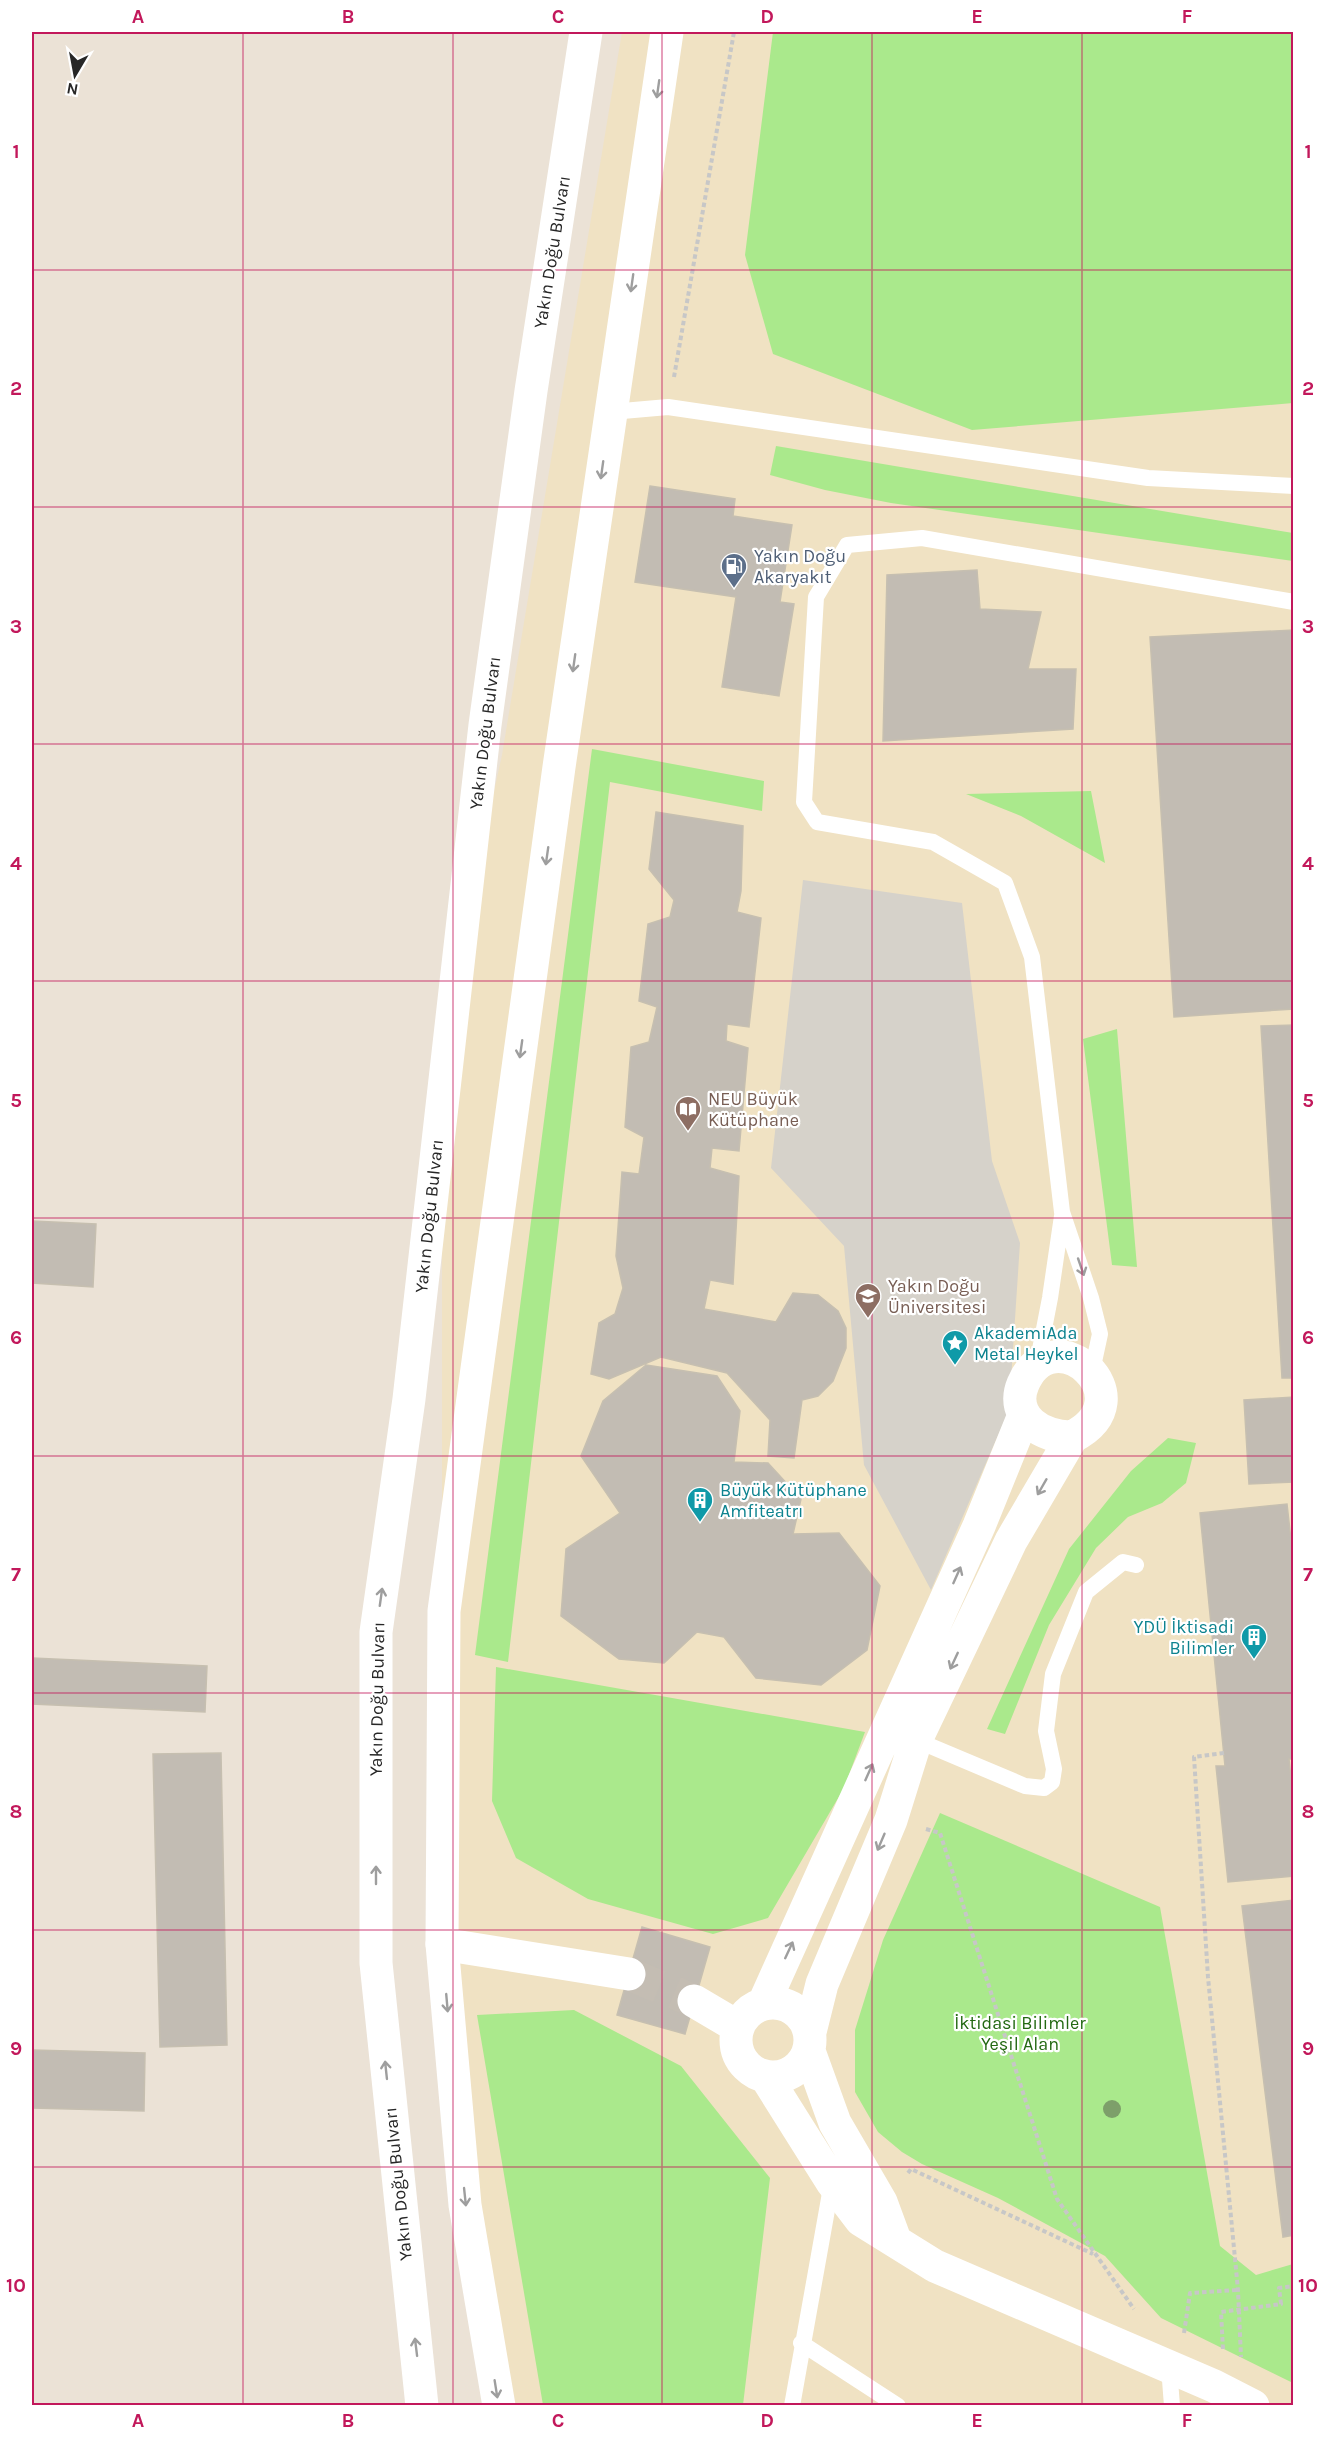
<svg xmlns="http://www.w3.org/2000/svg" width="1325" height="2437" viewBox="0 0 1325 2437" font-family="Karla,sans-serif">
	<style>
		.education { fill: #f0e2c3 }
		.green { fill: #aae98c }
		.plaza { fill: #d6d2ca }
		.building { fill: #c2bcb3; stroke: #c6bfb0; stroke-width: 1.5 }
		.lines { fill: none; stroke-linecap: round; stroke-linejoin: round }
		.minor-tunnel { stroke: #c4bdb3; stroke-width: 33; stroke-dasharray: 33 16; stroke-linecap: butt }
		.path { stroke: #c7c7c7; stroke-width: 4; stroke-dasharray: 4.5 3; stroke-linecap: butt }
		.service { stroke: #fff; stroke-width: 16 }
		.minor { stroke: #fff; stroke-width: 33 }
		.secondary { stroke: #fff; stroke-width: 33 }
		.tree { fill: #7d9f6a }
		.oneway { stroke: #9e9e9e }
		.grid { fill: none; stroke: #c2185b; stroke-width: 1.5; stroke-opacity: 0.55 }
		.labels { text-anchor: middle; stroke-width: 4.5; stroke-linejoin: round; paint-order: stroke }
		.street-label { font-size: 18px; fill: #272727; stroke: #fff }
		.service-label { font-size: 18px; fill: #4e5e75; stroke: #fff; text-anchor: start }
		.education-label { font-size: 18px; fill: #785e54; stroke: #fff; text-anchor: start }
		.culture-label { font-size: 18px; fill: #0d838f; stroke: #fff; text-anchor: start }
		.park-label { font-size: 18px; fill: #236912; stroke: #fff }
		.neatline { fill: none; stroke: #c2185b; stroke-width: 2 }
		.grid-label { font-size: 20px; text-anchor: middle; font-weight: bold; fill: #c2185b }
	</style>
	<rect width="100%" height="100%" fill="#ebe2d6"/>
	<path class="education" d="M622,32H1293V2405L500,2406L442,1944V1027L502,755Z"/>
	<path class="green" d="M773,32H1293V403L972,430L773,354L745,255Z
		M776,446L1293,533V561L891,503L825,490L770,475Z
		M592,749L764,781L762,811L610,782L508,1662L475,1655Z
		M1091,791L1105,863L1021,816L966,794Z
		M1117,1029L1137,1267L1112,1265L1083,1039Z
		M1168,1438L1196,1443L1186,1483L1162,1503L1128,1517L1096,1548L1049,1625L1005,1734L987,1729L1069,1549L1131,1471Z
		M496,1667L865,1732L844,1788L768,1918L713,1934L588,1899L516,1858L492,1801Z
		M940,1813L1160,1907L1220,2246L1256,2275L1293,2264V2383L1161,2318L1105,2256L998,2198L922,2164L902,2152L878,2132L855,2092V2030L883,1940Z
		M574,2010L681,2066L770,2178L743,2405H543L477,2015Z"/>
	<path class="plaza" d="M803,880L962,903L992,1161L1020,1243L1009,1410L931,1590L864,1465L844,1246L771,1168Z"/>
	<path class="building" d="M650,486L735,499L733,516L792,525L780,602L794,604L779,696L722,687L736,597L635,582Z
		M977,570L980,609L1041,612L1028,669H1076L1073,729L883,741L887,575Z
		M1294,630V1009L1174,1017L1150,637Z
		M656,812L743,826L741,891L737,912L761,918L749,1027L727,1024L726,1041L748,1048L739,1151L712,1148L710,1168L739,1176L733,1284L710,1280L704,1309L776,1322L793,1293L818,1295L838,1311L846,1328V1348L833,1381L818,1396L802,1400L794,1458L768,1456L770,1420L727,1373L661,1357L609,1379L591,1374L599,1323L615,1314L623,1288L616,1256L622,1172L639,1174L644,1137L625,1127L631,1047L649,1042L657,1007L639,1001L648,924L670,917L674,900L649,869Z
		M1294,1025V1378H1282L1261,1026Z
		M32,1221L96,1224L93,1287L32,1283Z
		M646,1365L717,1376L740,1411L734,1462L768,1463L801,1499L793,1534L839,1533L880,1586L867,1650L821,1685L756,1678L724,1637L697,1632L664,1663L619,1659L561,1616L566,1549L620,1513L581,1456L603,1401Z
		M1294,1397V1482L1249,1484L1244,1400Z
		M1287,1504L1294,1567V1759H1289L1294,1806V1876L1228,1882L1216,1766H1225L1200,1513Z
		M32,1658L207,1666L205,1712L32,1704Z
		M221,1753L227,2045L160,2047L153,1754Z
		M1294,1900V2235L1283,2237L1242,1906Z
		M642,1927L710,1947L685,2034L617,2015Z
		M32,2050L145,2053L144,2111L32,2108Z"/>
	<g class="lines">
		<path class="minor-tunnel" d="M629,1974L694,2001"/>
		<path class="path" d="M674,377L734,32
			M1224,1753L1194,1757L1208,1977L1238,2290L1241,2357
			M926,1829L940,1833L1057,2199L1134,2309
			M908,2173L911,2169L1093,2254
			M1184,2333L1190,2293L1238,2290
			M1223,2349L1221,2312L1281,2304L1279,2288L1294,2286"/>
		<path class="service" d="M611,412L668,407L1148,478L1294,486
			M1037,1365L1050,1298L1062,1216
			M1092,1371L1100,1334L1091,1298L1062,1212L1032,957L1005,883L933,842L817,822L804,802L816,597L847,545L922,538L1294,602
			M916,1740L1025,1786L1044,1788L1052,1782L1054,1769L1046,1731L1053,1674L1086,1592L1123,1562L1136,1565
			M801,2343L898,2406
			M1169,2367L1172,2406
			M792,2406L832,2182"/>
		<path class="minor" d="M442,1944L629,1974
			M694,2001L738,2027
			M736 2040a37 37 0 1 1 74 0a37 37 0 1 1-74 0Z
			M764,2003L979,1526L1024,1415
			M810,2032L822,1984L891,1820L916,1740L1011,1541L1072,1437C1149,1398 1053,1313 1023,1384C1009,1417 1043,1438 1072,1437
			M809,2051L835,2123L881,2202L895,2240
			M766,2077L832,2182L861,2220L935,2266L1214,2386L1253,2406"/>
		<path class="secondary" d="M422,2406L376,1963V1632L409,1399L485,725L531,391L586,32
			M499,2406L465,2205L442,1944L444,1611L559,767L667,32"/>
	</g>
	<circle class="tree" cx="1112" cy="2109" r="9"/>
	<defs><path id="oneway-shaft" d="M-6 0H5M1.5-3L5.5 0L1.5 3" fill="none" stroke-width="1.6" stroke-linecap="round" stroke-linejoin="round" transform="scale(1.5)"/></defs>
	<g class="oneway">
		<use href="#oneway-shaft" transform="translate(658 89) rotate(98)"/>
		<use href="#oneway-shaft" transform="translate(632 283) rotate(98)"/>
		<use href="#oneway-shaft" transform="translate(602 470) rotate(98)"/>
		<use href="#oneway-shaft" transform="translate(574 663) rotate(98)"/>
		<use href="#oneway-shaft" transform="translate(547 856) rotate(98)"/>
		<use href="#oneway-shaft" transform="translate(521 1049) rotate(98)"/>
		<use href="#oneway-shaft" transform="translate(1081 1267) rotate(71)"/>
		<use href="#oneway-shaft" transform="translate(1042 1487) rotate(120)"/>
		<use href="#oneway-shaft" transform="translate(957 1575) rotate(-66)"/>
		<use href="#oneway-shaft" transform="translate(381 1597) rotate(-82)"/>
		<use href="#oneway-shaft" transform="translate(954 1661) rotate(115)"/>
		<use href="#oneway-shaft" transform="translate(869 1772) rotate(-66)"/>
		<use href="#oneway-shaft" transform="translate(881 1842) rotate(113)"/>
		<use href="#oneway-shaft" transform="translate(376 1875) rotate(-90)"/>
		<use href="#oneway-shaft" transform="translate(789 1950) rotate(-65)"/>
		<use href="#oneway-shaft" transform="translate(447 2003) rotate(85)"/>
		<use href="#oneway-shaft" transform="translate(386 2070) rotate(-96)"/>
		<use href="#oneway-shaft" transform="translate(465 2197) rotate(84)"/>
		<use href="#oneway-shaft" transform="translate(416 2347) rotate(-97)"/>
		<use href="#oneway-shaft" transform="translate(496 2389) rotate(81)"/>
	</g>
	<path class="grid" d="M243,32V2406M453,32V2406M662,32V2406M872,32V2406M1082,32V2406M32,270H1294M32,507H1294M32,744H1294M32,981H1294M32,1218H1294M32,1456H1294M32,1693H1294M32,1930H1294M32,2167H1294"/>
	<defs>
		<g id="fuel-pin" transform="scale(1.35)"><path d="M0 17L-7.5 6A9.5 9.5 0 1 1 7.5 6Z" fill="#5c6f8a" stroke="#fff"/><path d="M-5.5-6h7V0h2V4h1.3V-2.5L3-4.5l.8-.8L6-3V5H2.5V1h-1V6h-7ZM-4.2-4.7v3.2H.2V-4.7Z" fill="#fff"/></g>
		<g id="library-pin" transform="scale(1.35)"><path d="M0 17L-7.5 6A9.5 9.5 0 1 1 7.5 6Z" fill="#8d6e63" stroke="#fff"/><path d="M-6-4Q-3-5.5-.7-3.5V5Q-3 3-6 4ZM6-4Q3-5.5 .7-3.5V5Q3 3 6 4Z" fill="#fff"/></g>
		<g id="university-pin" transform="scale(1.35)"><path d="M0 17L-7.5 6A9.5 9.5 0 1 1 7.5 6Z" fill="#8d6e63" stroke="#fff"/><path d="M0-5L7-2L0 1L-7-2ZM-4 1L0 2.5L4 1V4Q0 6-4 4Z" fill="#fff"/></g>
		<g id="sight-pin" transform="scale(1.35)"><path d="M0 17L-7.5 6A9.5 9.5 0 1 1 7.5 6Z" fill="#0f9aa8" stroke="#fff"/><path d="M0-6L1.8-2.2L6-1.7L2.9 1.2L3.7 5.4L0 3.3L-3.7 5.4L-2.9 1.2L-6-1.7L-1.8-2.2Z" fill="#fff"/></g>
		<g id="building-pin" transform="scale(1.35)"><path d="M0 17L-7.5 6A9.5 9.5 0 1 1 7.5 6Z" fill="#0f9aa8" stroke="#fff"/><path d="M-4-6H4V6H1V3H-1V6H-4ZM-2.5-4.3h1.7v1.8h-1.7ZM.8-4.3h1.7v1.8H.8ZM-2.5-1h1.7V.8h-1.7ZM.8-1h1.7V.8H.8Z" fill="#fff"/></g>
	</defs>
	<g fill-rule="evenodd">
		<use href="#fuel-pin" x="734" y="566"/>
		<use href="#library-pin" x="688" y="1109"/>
		<use href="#university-pin" x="868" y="1296"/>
		<use href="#sight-pin" x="955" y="1343"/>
		<use href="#building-pin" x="700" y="1500"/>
		<use href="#building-pin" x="1254" y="1637"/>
	</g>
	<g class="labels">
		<g class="street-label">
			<text transform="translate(552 252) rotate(-81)" y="6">Yakın Doğu Bulvarı</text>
			<text transform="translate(485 733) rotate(-83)" y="6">Yakın Doğu Bulvarı</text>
			<text transform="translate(429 1216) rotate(-84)" y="6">Yakın Doğu Bulvarı</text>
			<text transform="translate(377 1699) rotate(-89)" y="6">Yakın Doğu Bulvarı</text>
			<text transform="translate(398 2184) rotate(-96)" y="6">Yakın Doğu Bulvarı</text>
		</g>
		<g class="service-label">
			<text x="754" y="562">Yakın Doğu<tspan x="754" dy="21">Akaryakıt</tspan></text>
		</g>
		<g class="education-label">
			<text x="708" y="1105">NEU Büyük<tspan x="708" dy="21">Kütüphane</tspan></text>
			<text x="888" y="1292">Yakın Doğu<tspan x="888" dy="21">Üniversitesi</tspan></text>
		</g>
		<g class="culture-label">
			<text x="974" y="1339">AkademiAda<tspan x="974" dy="21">Metal Heykel</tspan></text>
			<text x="720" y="1496">Büyük Kütüphane<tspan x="720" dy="21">Amfiteatrı</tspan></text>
			<text x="1234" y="1633" text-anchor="end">YDÜ İktisadi<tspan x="1234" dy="21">Bilimler</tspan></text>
		</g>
		<g class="park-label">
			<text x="1020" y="2029">İktidasi Bilimler<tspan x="1020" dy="21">Yeşil Alan</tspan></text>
		</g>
	</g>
	<rect width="1325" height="2437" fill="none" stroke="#ffffff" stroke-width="66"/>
	<g transform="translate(75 75) rotate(190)" stroke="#ffffff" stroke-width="4.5" paint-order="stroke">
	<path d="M0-4.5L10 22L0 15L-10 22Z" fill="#272727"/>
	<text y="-9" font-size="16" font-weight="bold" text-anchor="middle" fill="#272727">N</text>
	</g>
	<rect x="33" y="33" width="1259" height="2371" class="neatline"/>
	<g class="grid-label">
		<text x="138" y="23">A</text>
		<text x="348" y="23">B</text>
		<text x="558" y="23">C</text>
		<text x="767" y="23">D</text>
		<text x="977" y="23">E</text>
		<text x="1187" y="23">F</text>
		<text x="16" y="158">1</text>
		<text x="1308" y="158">1</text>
		<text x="16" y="395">2</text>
		<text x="1308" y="395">2</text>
		<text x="16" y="633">3</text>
		<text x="1308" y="633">3</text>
		<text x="16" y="870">4</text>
		<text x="1308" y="870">4</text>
		<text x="16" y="1107">5</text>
		<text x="1308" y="1107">5</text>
		<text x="16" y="1344">6</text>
		<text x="1308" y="1344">6</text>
		<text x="16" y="1581">7</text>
		<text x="1308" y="1581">7</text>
		<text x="16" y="1818">8</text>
		<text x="1308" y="1818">8</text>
		<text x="16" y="2055">9</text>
		<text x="1308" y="2055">9</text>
		<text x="16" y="2292">10</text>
		<text x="1308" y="2292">10</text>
		<text x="138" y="2427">A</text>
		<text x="348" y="2427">B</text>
		<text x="558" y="2427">C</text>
		<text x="767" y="2427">D</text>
		<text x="977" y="2427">E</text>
		<text x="1187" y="2427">F</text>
	</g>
</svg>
